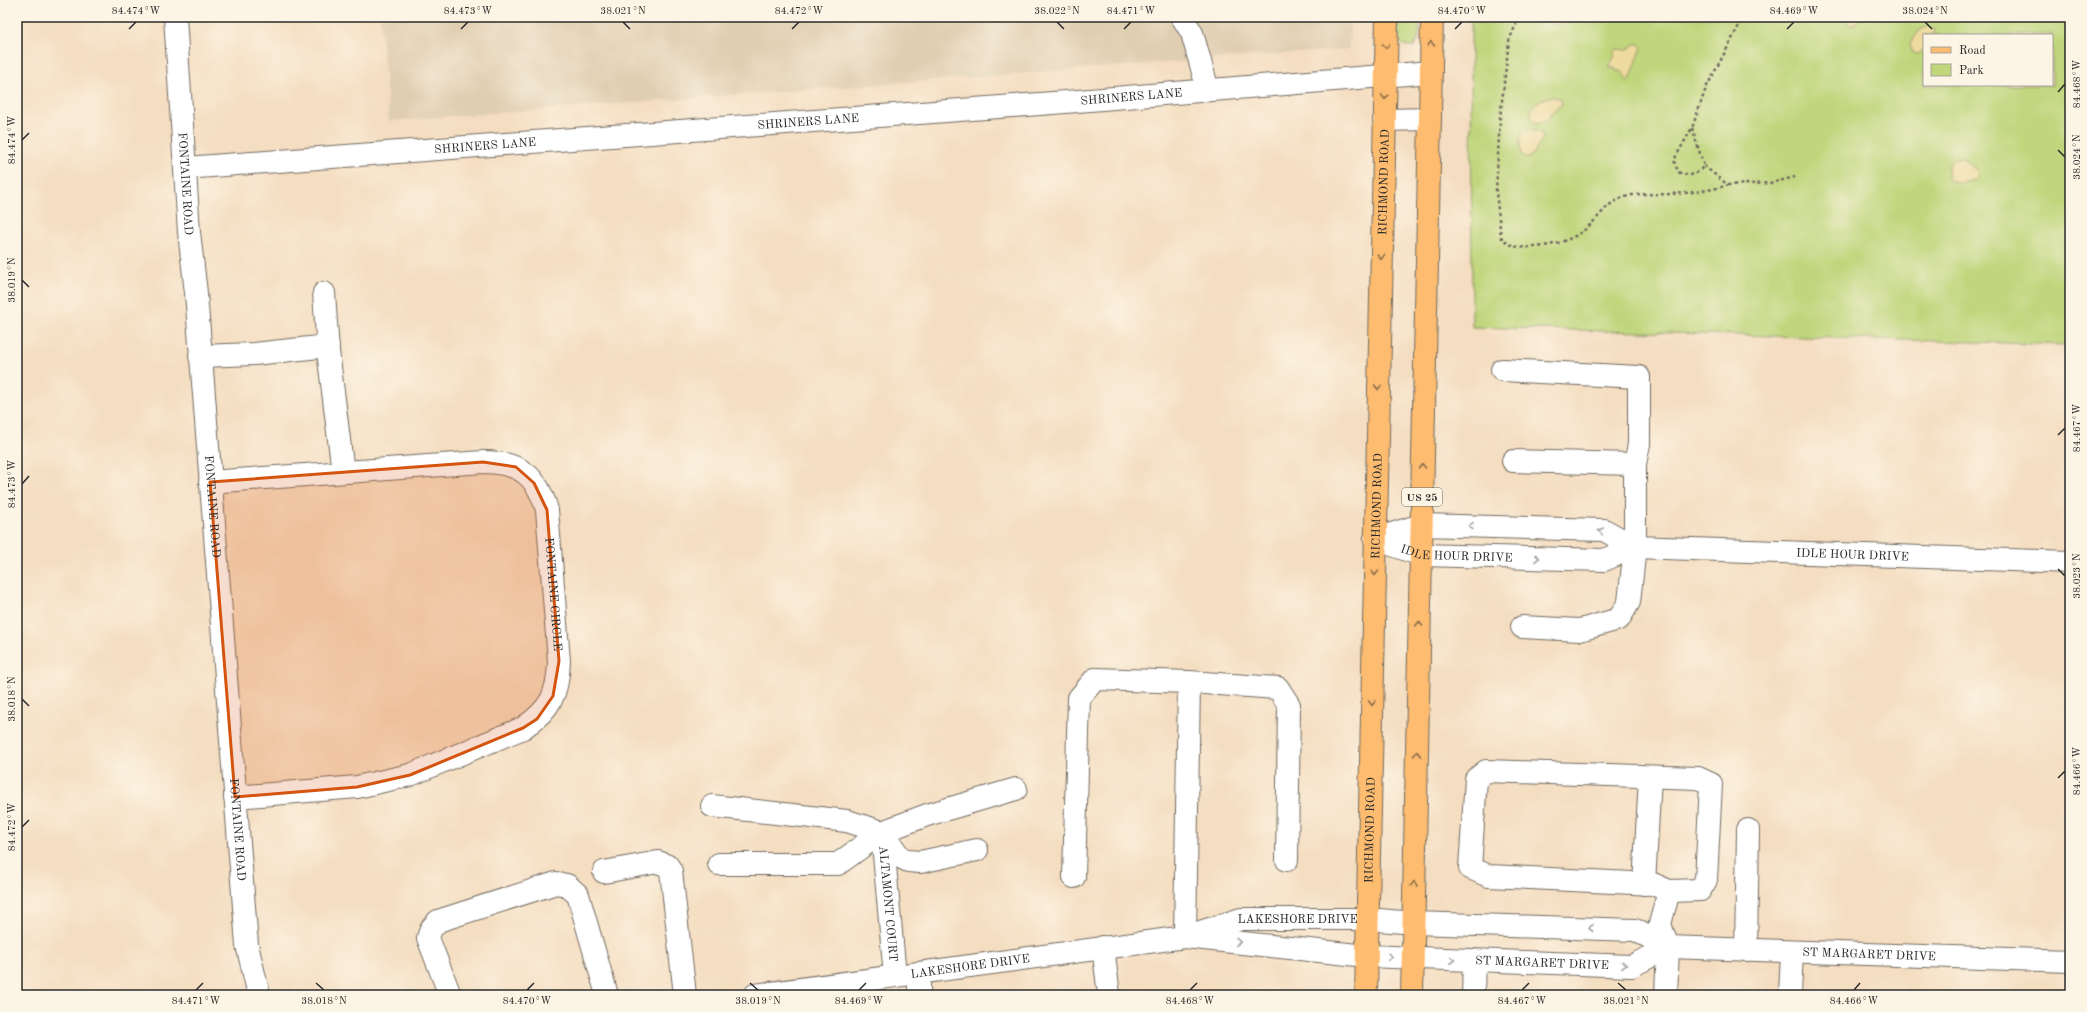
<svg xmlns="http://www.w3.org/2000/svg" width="2087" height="1012" viewBox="0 0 2087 1012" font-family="'Old Standard TT',serif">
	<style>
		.built { fill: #e0ceb1 }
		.green { fill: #bfd67b; stroke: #758053; fill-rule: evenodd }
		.sand { fill: #eeda9e; stroke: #8c8264 }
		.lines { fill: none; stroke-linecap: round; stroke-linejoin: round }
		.minor-casing { stroke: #71695f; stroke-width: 24 }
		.major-casing { stroke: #71695f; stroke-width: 24 }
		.path { stroke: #71695f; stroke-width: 2.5; stroke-dasharray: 3 3; stroke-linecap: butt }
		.minor { stroke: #fff; stroke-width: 22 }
		.major { stroke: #fdbc6f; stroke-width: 22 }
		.oneway { stroke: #8a6c4a }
		.oneway2 { stroke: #a0a0a0 }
		.marked { fill: #d5540f; fill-opacity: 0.2; stroke: #d5540f; stroke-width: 3; stroke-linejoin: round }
		.ticks { fill: none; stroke: #2b2b2b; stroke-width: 1.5 }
		.labels { text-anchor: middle; stroke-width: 3; stroke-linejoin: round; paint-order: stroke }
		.shield { fill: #fcf5e5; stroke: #6a6863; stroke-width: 1 }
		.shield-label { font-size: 11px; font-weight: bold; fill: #2b2b2b }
		.street-label { font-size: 12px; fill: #2b2b2b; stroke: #fcf5e5 }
		.neatline { fill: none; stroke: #2b2b2b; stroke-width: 1.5 }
		.ticks-label { font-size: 10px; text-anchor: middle; fill: #2b2b2b }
	</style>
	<rect width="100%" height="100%" fill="#fcf5e5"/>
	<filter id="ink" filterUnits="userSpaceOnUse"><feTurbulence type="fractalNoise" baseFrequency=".025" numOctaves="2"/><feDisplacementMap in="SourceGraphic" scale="8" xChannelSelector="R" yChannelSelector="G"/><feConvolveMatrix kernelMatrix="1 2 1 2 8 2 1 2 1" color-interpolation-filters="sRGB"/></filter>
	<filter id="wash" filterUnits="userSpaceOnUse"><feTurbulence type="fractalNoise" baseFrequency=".012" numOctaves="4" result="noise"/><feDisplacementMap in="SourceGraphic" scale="16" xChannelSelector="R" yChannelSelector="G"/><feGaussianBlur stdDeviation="0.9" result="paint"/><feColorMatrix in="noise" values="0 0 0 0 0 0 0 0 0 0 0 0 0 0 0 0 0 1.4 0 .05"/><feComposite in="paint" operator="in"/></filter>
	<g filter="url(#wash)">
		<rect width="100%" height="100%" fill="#f4ddc0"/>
		<path class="built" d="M380,17H1350L1349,49L389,121Z"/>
		<path class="green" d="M1397,17H1420C1419,28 1421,39 1413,47C1394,46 1397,32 1397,17Z
			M1471,17H2070V345L1472,327ZM1924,35H2052V85H1924Z"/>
		<path class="sand" d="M1549,17H1565L1566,24H1548Z
			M1832,17H1862V18L1851,25L1843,20Z
			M1927,27L1934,28V35H1924V48L1919,54L1912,53L1910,44L1920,30Z
			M1635,44H1639L1642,47C1638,58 1634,68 1630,80L1627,81L1622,71H1616L1615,68H1609C1611,61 1615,59 1615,51L1618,49L1627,50Z
			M1552,97L1560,98L1562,104L1552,112L1547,121L1535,123C1524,109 1538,98 1552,97Z
			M1530,130L1541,133L1543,138L1534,153L1527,159L1522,156C1520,145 1516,133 1530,130Z
			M1955,158H1965L1967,163L1977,170L1978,175L1976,180L1959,183L1948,179C1946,173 1949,161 1955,158Z"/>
	</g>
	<g filter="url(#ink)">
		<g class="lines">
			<g class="minor-casing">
				<g id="minor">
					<path id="s1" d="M175,17L189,232L196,293L247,945L259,995"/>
					<path d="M1182,17L1192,33L1208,90"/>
					<path d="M1384,120L1430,119"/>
					<path id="s2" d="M185,168L1053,103L1431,72"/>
					<path d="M324,293L328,351L343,472"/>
					<path d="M200,356L254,354L328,346"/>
					<path d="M1502,370L1639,377V444L1635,464"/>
					<path d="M1513,461L1635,464V547L1629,602L1619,619L1580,630L1522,627"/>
					<path id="s3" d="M210,482L483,462C519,462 537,475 547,510L559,661C558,694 551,709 523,728L410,775L357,787L235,797"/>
					<path id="s4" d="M1375,539L1421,555L1604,560L1635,547L2070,562"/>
					<path d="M1375,539L1421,525L1604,530L1635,547"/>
					<path d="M712,806L847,821L882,832L900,857L908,861L920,862L977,850"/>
					<path id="s5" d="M882,833L895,976"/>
					<path d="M719,864H838L882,832L927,815L1016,789"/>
					<path d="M604,872L658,862L668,866L671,871L685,995"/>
					<path d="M1074,877L1079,698L1095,679L1189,682"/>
					<path d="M1644,884L1650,777"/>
					<path id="s6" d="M1194,934L1241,919H1368L1414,923L1635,930L1668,947L2070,961"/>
					<path d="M1185,937L1189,682L1278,688L1289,705L1287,860"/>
					<path d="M1103,947L1109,995"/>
					<path d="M1746,950L1748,830"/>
					<path d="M919,973V995"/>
					<path d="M450,995L428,938L431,929L438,921L556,883L567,885L578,895L607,995"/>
					<path id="s7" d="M755,995L1185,937L1367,956L1632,966L1668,947"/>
					<path d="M1473,995L1474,961"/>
					<path d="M1666,995L1668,947L1660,924L1669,891L1700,890L1706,880L1711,784L1698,778L1486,771L1476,779L1470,868L1489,876L1653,884L1669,891"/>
					<path d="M1790,995L1792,952"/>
				</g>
			</g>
			<g class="major-casing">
				<g id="major">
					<path id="s8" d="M1366,995L1387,17"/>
					<path d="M1412,995L1432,17"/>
				</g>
			</g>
			<path class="path" d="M1519,17L1509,41L1500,118L1496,191L1501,237C1512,248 1518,248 1533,247C1553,246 1574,240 1589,226C1606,210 1607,201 1632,195C1644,193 1657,195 1669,194C1689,193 1709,191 1728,185
				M1692,128L1704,166C1695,176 1690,177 1678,172L1674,160L1692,128L1706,88L1742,20
				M1704,166L1728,185L1771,183L1795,177"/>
			<use href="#minor" class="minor"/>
			<use href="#major" class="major"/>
		</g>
		<defs><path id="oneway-chevron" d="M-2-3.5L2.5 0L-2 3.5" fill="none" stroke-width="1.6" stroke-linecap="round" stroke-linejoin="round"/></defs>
		<g class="oneway">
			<use href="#oneway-chevron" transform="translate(1431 44) rotate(-89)"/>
			<use href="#oneway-chevron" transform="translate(1386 46) rotate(91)"/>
			<use href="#oneway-chevron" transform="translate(1385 97) rotate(91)"/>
			<use href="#oneway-chevron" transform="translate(1381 257) rotate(91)"/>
			<use href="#oneway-chevron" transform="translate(1378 387) rotate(91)"/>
			<use href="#oneway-chevron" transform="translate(1422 466) rotate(-89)"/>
			<use href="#oneway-chevron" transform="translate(1375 573) rotate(91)"/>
			<use href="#oneway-chevron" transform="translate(1419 624) rotate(-89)"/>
			<use href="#oneway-chevron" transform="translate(1372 703) rotate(91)"/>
			<use href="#oneway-chevron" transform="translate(1417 754) rotate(-89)"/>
			<use href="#oneway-chevron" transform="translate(1414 884) rotate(-89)"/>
		</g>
		<g class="oneway2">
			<use href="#oneway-chevron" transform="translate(1471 526) rotate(-178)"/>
			<use href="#oneway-chevron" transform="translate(1601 531) rotate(-171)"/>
			<use href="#oneway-chevron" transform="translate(1537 558) rotate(2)"/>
			<use href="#oneway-chevron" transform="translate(1591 928) rotate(-178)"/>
			<use href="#oneway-chevron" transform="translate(1238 942) rotate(5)"/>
			<use href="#oneway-chevron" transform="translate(1390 957) rotate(3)"/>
			<use href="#oneway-chevron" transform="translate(1452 960) rotate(3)"/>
			<use href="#oneway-chevron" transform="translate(1624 965) rotate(2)"/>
		</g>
	</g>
	<path class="marked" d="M483,462L516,467L534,483L547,510L559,661L553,696L537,719L523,728L410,775L357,787L235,797L210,482Z"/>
	<path class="ticks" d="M623,22L630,29M1057,22L1064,29M1925,22L1932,29M129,29L136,22M461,29L468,22M792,29L799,22M1124,29L1131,22M1455,29L1462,22M1787,29L1794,22M2058,92L2065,84M22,140L29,133M2058,150L2065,157M22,280L29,287M2058,435L2065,428M22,484L29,476M2058,569L2065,576M22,699L29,706M2058,778L2065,771M22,827L29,820M316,983L324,990M750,983L758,990M1618,983L1626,990M196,990L203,983M527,990L534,983M859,990L866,983M1190,990L1197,983M1522,990L1529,983M1854,990L1860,983"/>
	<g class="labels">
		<rect class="shield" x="1402" y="488" width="40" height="18" rx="3"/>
		<g class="shield-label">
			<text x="1422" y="501">US 25</text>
		</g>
		<g class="street-label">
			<text dy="4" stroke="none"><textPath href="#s2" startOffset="949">SHRINERS LANE</textPath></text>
			<text dy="4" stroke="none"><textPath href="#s2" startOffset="625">SHRINERS LANE</textPath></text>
			<text dy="4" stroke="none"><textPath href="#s2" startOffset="301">SHRINERS LANE</textPath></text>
			<text dy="4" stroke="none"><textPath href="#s8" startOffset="813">RICHMOND ROAD</textPath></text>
			<text dy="4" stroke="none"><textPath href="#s1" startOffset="167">FONTAINE ROAD</textPath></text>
			<text dy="4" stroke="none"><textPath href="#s8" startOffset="489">RICHMOND ROAD</textPath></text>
			<text dy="4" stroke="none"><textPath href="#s1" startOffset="491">FONTAINE ROAD</textPath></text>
			<text dy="4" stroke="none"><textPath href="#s4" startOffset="84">IDLE HOUR DRIVE</textPath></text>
			<text dy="4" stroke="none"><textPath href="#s4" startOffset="483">IDLE HOUR DRIVE</textPath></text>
			<text dy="4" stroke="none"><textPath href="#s3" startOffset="446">FONTAINE CIRCLE</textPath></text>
			<text dy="4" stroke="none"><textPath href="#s1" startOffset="815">FONTAINE ROAD</textPath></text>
			<text dy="4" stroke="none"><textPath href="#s8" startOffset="165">RICHMOND ROAD</textPath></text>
			<text dy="4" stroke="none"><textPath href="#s5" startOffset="71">ALTAMONT COURT</textPath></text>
			<text dy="4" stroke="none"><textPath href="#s6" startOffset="106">LAKESHORE DRIVE</textPath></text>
			<text dy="4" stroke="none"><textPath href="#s6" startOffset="682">ST MARGARET DRIVE</textPath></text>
			<text dy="4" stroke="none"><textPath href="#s7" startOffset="792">ST MARGARET DRIVE</textPath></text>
			<text dy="4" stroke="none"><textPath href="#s7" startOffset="217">LAKESHORE DRIVE</textPath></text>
		</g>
	</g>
	<rect width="2087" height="1012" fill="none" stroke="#fcf5e5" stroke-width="44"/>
	<rect x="1923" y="34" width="130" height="52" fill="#fcf5e5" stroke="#a8a49b"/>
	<rect x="1931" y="47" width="20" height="6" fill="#fdbc6f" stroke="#a8a49b"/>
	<text x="1959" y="54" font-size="12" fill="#2b2b2b">Road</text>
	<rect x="1931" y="64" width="20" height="12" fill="#bfd67b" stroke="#a8a49b"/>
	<text x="1959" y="74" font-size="12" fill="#2b2b2b">Park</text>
	<rect x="22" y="22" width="2043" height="968" class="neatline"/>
	<g class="ticks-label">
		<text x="136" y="14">84.474°W</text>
		<text x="468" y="14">84.473°W</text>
		<text x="623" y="14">38.021°N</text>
		<text x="799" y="14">84.472°W</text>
		<text x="1057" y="14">38.022°N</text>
		<text x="1131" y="14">84.471°W</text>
		<text x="1462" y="14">84.470°W</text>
		<text x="1794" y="14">84.469°W</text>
		<text x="1925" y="14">38.024°N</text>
		<text transform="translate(2076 84) rotate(-90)" y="4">84.468°W</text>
		<text transform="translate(11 140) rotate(-90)" y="4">84.474°W</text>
		<text transform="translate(2076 157) rotate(-90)" y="4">38.024°N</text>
		<text transform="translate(11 280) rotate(-90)" y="4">38.019°N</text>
		<text transform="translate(2076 428) rotate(-90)" y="4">84.467°W</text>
		<text transform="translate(11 484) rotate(-90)" y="4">84.473°W</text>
		<text transform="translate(2076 576) rotate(-90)" y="4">38.023°N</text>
		<text transform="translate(11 699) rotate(-90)" y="4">38.018°N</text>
		<text transform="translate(2076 771) rotate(-90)" y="4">84.466°W</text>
		<text transform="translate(11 827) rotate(-90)" y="4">84.472°W</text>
		<text x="196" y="1004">84.471°W</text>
		<text x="324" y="1004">38.018°N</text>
		<text x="527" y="1004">84.470°W</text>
		<text x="758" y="1004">38.019°N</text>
		<text x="859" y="1004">84.469°W</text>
		<text x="1190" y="1004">84.468°W</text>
		<text x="1522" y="1004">84.467°W</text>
		<text x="1626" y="1004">38.021°N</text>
		<text x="1854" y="1004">84.466°W</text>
	</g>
</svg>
